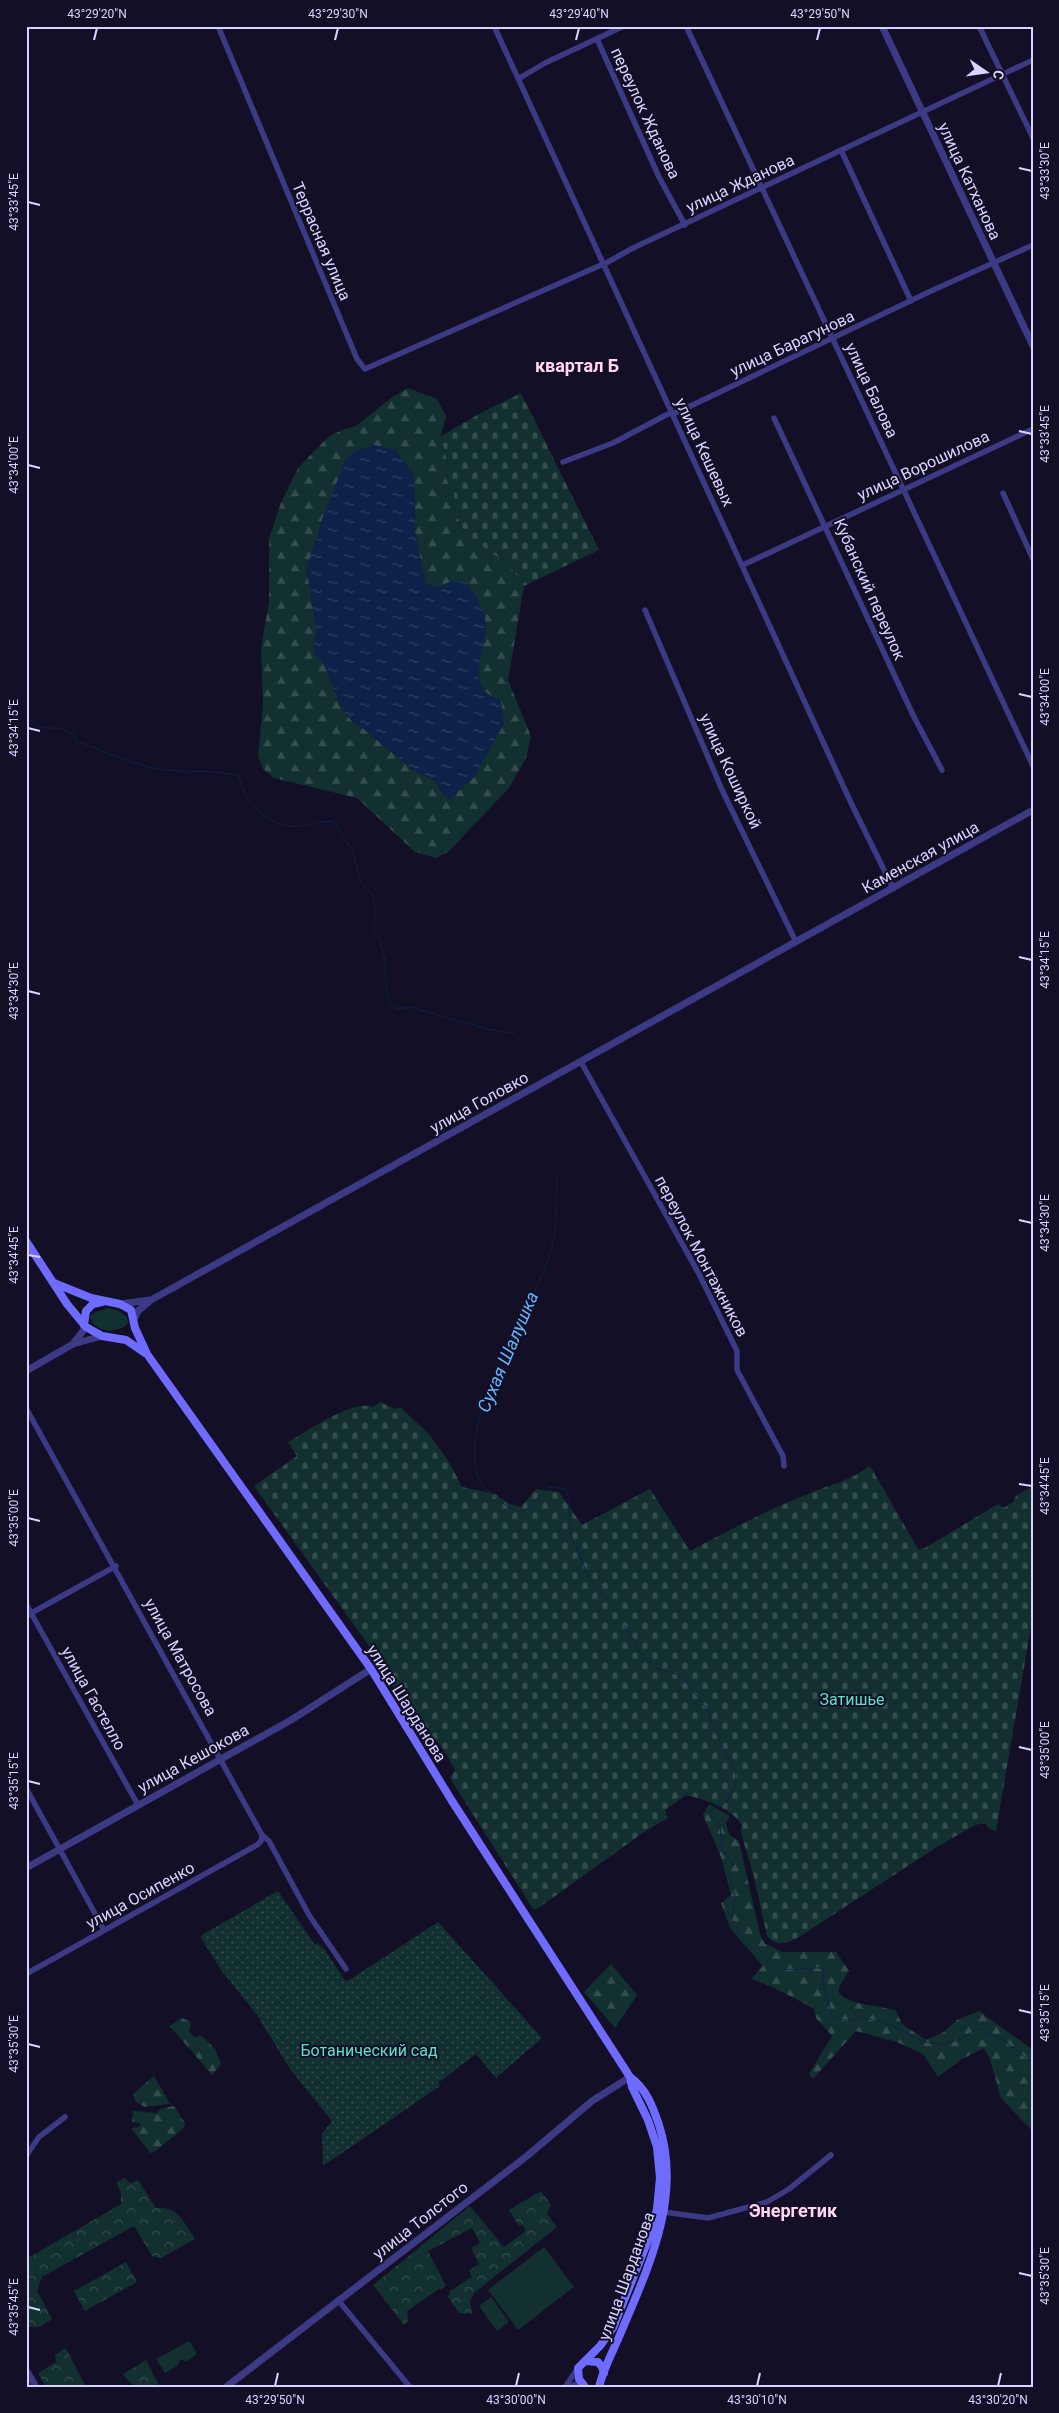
<svg xmlns="http://www.w3.org/2000/svg" width="1059" height="2413" viewBox="0 0 1059 2413" font-family="Roboto,sans-serif">
	<style>
		.grass { fill: #12302f }
		.forest { fill: url(#forest-firs); fill-rule: evenodd }
		.cemetery { fill: url(#cemetery-stones) }
		.park { fill: url(#park-crowns) }
		.garden { fill: url(#garden-dots) }
		.water { fill: url(#water-ripples) }
		.lines { fill: none; stroke-linecap: round; stroke-linejoin: round }
		.stream { stroke: #0c2248; stroke-width: 1 }
		.minor { stroke: #3d3a85; stroke-width: 5.5 }
		.tertiary { stroke: #3d3a85; stroke-width: 7 }
		.secondary { stroke: #6f6bff; stroke-width: 8 }
		.ticks { fill: none; stroke: #d9d4ff; stroke-width: 2 }
		.labels { text-anchor: middle; stroke-width: 4; stroke-linejoin: round; paint-order: stroke }
		.street-label { font-size: 16px; fill: #d9d4ff; stroke: #130f26 }
		.park-label { font-size: 16px; fill: #5fe0c0; stroke: #130f26 }
		.neighbourhood-label { font-size: 18px; font-weight: bold; fill: #ffd6f0; stroke: #130f26 }
		.water-label { font-size: 18px; font-style: italic; fill: #62b6ff; stroke: #130f26 }
		.neatline { fill: none; stroke: #d9d4ff; stroke-width: 2 }
		.ticks-label { font-size: 12px; text-anchor: middle; fill: #d9d4ff }
	</style>
	<defs>
		<pattern id="forest-firs" width="22" height="20" patternUnits="userSpaceOnUse" patternTransform="scale(1.25)"><rect width="22" height="20" fill="#12302f"/><path d="M5 1l3.5 6h-7zM16 11l3.5 6h-7z" fill="#344d4e"/></pattern>
		<pattern id="cemetery-stones" width="16" height="16" patternUnits="userSpaceOnUse" patternTransform="scale(1.25)"><rect width="16" height="16" fill="#12302f"/><path d="M2 7V4a2 2 0 0 1 4 0v3zM10 15v-3a2 2 0 0 1 4 0v3z" fill="#344d4e"/></pattern>
		<pattern id="park-crowns" width="20" height="18" patternUnits="userSpaceOnUse" patternTransform="scale(1.25)"><rect width="20" height="18" fill="#12302f"/><path d="M2 6a3 3 0 1 1 6 0M12 15a3 3 0 1 1 6 0" fill="none" stroke="#344d4e"/></pattern>
		<pattern id="garden-dots" width="8" height="8" patternUnits="userSpaceOnUse" patternTransform="scale(1.25)"><rect width="8" height="8" fill="#12302f"/><path d="M2 2h.1M6 6h.1" fill="none" stroke="#344d4e" stroke-width="1.8" stroke-linecap="round"/></pattern>
		<pattern id="water-ripples" width="26" height="14" patternUnits="userSpaceOnUse" patternTransform="scale(1.25)"><rect width="26" height="14" fill="#0c2248"/><path d="M2 4q2-2 4 0t4 0M15 11q2-2 4 0t4 0" fill="none" stroke="#2f4163"/></pattern>
	</defs>
	<rect width="100%" height="100%" fill="#130f26"/>
	<path class="grass" d="M108,1308L119,1311L127,1317L128,1324C117,1333 95,1334 90,1317L93,1313Z
		M544,2247L574,2287L518,2330L488,2290Z
		M491,2297L509,2322L497,2331L479,2306Z
		M189,2341L197,2354L187,2361L180,2360L177,2366L165,2373L156,2359Z"/>
	<path class="forest" d="M408,388L437,399L446,416L441,436L448,465L446,479L455,491V509L464,533L510,566L524,586L508,680L531,736L526,758L509,788L448,852L436,858L415,852L357,798L274,778L263,769L258,756L263,704L261,648L269,602V538L281,503L298,468L328,437L342,430L356,426L391,398ZM414,478L415,532L425,583L438,588L452,581L486,626C483,641 473,678 484,691C488,695 495,698 501,701L482,761L475,776L450,799L443,794L435,781L412,769L364,729L353,722L343,711L324,664L314,653L316,630L307,570L323,517Z
		M709,1804L730,1816L726,1823L729,1834L739,1841L760,1934L764,1943L782,1952H836L849,1971L839,1987V1993C852,2007 878,2004 896,2011L902,2024L926,2040L944,2032L957,2020L979,2011L1033,2050V2132L1001,2098L990,2059L984,2048L962,2059L938,2077L923,2054L897,2042L856,2031L813,2079L809,2074L832,2036L816,2018L814,2009C793,1997 773,1986 751,1979L763,1966L730,1928L721,1903L731,1895L721,1857L703,1815Z
		M611,1964L637,1995L615,2028L584,1992Z
		M182,2018L191,2022L189,2031L194,2037L202,2036L215,2049L221,2064L212,2075L170,2026Z
		M154,2076L170,2104L145,2107L136,2102L133,2094Z
		M174,2106L185,2123L184,2128L154,2152L150,2153L131,2128L139,2127L140,2123L132,2122L133,2111L157,2113L160,2109Z"/>
	<path class="cemetery" d="M521,393L599,550L524,586L510,566L464,533L455,509L454,491L446,479L448,465L441,436L479,414Z
		M380,1402L395,1409L400,1407L429,1434L449,1462L462,1487L495,1494L510,1504L521,1507L536,1489L559,1492L582,1525L650,1489L690,1551C728,1531 767,1510 808,1494C829,1485 852,1480 870,1466L918,1549L925,1548L998,1504L1004,1508L1013,1502L1016,1496L1033,1486V1615L996,1831L989,1829L986,1823L975,1825L937,1847L799,1937C786,1943 778,1948 767,1936L753,1873L741,1833L742,1825C730,1807 706,1800 686,1795L665,1810L668,1818L644,1832L537,1909H533L450,1778L455,1770C447,1756 437,1735 421,1729L377,1664L380,1661L254,1486L297,1456L288,1442C308,1431 352,1399 373,1407Z"/>
	<path class="park" d="M125,2178L130,2183L138,2180L156,2208C179,2206 183,2222 195,2239L161,2258L152,2256L134,2226L42,2277L37,2291L52,2319L40,2327H26V2259L121,2204V2193L116,2182Z
		M541,2191L551,2205L547,2214L557,2227L474,2293L470,2301L472,2314L459,2313L448,2297L450,2291L472,2277L469,2270L479,2264L471,2248L480,2243L472,2228L428,2251L446,2286L436,2291L407,2311L408,2321L404,2325L373,2285L470,2206L504,2247L526,2231L522,2224L519,2226L509,2210Z
		M126,2262L137,2282L85,2311L74,2291Z
		M66,2348L86,2387H46L38,2373L56,2362L55,2355Z
		M146,2360L160,2387C142,2387 132,2389 123,2374Z"/>
	<path class="garden" d="M278,1891L315,1945L317,1943L325,1950L346,1982L438,1922L542,2038L496,2078L476,2054L438,2083L440,2086L323,2166L322,2134L332,2121L290,2069L257,2015L221,1970L200,1936Z"/>
	<path class="water" d="M375,445L396,450L411,471L414,478L415,532L425,583L438,588L452,581L466,582C475,595 484,608 486,625C487,643 471,674 484,691C488,695 495,698 501,701L504,724L475,776L450,799L443,794L435,781L412,769L364,729L353,722L343,711L324,664L314,653L316,630L307,570L323,517L345,461L354,451Z"/>
	<g class="lines">
		<path class="stream" d="M26,717L39,727L63,729L74,734L75,740C104,752 135,766 166,770C191,773 215,769 239,776C244,803 267,826 295,826C309,826 320,819 333,822L352,849L361,882L373,896L375,908L374,932L380,940L385,961L386,991L390,1004L397,1009L410,1007L491,1030L515,1033
			M557,1174C555,1204 559,1227 549,1256C530,1317 455,1418 479,1480C482,1487 490,1492 495,1496C505,1504 515,1516 528,1509L549,1487L565,1489L569,1497L570,1533L589,1578L610,1603
			M625,1626L643,1657L658,1669L676,1674L683,1678L709,1712L711,1723L736,1774V1785L727,1802L709,1811L710,1816L720,1824L722,1850L731,1860L733,1866
			M729,1874C731,1883 735,1890 735,1900C735,1906 731,1913 732,1919C736,1936 766,1965 783,1969C797,1972 810,1965 824,1969L823,1984L832,2015C851,2026 851,2016 868,2019C917,2026 926,2066 978,2028L1003,2040L1033,2063"/>
		<path class="minor" d="M218,26L357,359L365,369L608,262L633,248L1033,60
			M494,26L852,805L893,888
			M686,26L1033,766
			M979,26L1033,138
			M597,39L659,177L685,225
			M518,79L545,63L624,26
			M841,150L911,301
			M774,418L914,717L942,770
			M563,462L613,443L668,414L678,412L931,291L1033,245
			M1003,493L1033,559
			M743,565L1033,429
			M645,610L723,792L796,942
			M581,1062L699,1274L737,1351V1370L783,1456L784,1466
			M26,1408L262,1835L269,1841L309,1915L346,1969
			M26,1604L138,1805
			M26,1616L116,1566
			M26,1788L104,1930
			M26,1974L257,1845L261,1841L262,1835
			M26,2156L39,2137L65,2117
			M664,2212L708,2218L767,2202L789,2189L831,2155
			M338,2300L410,2387
			M565,2387L578,2368
			M569,2387L581,2382"/>
		<path class="tertiary" d="M882,26L1033,346
			M120,1304L150,1300
			M134,1319L138,1311L151,1300L1033,810
			M73,1344L86,1327
			M26,1371L73,1344L102,1336
			M26,1868L291,1720L371,1669
			M26,2370L36,2387
			M226,2387L527,2156L592,2101L630,2077"/>
		<path class="secondary" d="M26,1241L67,1304L86,1327L102,1336L126,1340L145,1353
			M54,1283L91,1298L120,1304L131,1310L135,1328L147,1354L371,1669L452,1801L630,2077C646,2088 653,2107 659,2125C683,2199 647,2270 619,2337C612,2353 603,2370 599,2387
			M84,1325L86,1311L93,1304L102,1302
			M585,2361L598,2362L602,2367L604,2373
			M585,2387L579,2379L578,2368L600,2346L613,2328L649,2238L657,2209L660,2178L657,2147L648,2120L632,2087L630,2077"/>
	</g>
	<path class="ticks" d="M94,40L97,28M335,40L338,28M576,40L579,28M817,40L820,28M1019,168L1032,171M28,202L40,205M1019,431L1032,434M28,465L40,468M1019,694L1032,697M28,728L40,731M1019,957L1032,960M28,991L40,994M1019,1220L1032,1223M28,1255L40,1257M1019,1484L1032,1486M28,1518L40,1521M1019,1747L1032,1750M28,1781L40,1784M1019,2010L1032,2013M28,2044L40,2047M1019,2273L1032,2276M28,2307L40,2310M275,2386L278,2373M516,2386L519,2373M757,2386L760,2373M998,2386L1001,2373"/>
	<g class="labels">
		<g class="street-label">
			<text transform="translate(646 113) rotate(65)" y="6">переулок Жданова</text>
			<text transform="translate(970 181) rotate(65)" y="6">улица Катханова</text>
			<text transform="translate(740 183) rotate(-25)" y="6">улица Жданова</text>
			<text transform="translate(322 241) rotate(67)" y="6">Террасная улица</text>
			<text transform="translate(792 343) rotate(-25)" y="6">улица Барагунова</text>
			<text transform="translate(872 390) rotate(65)" y="6">улица Балова</text>
			<text transform="translate(705 452) rotate(65)" y="6">улица Кешевых</text>
			<text transform="translate(923 465) rotate(-25)" y="6">улица Ворошилова</text>
			<text transform="translate(870 589) rotate(66)" y="6">Кубанский переулок</text>
			<text transform="translate(731 771) rotate(65)" y="6">улица Коширкой</text>
			<text transform="translate(920 857) rotate(-29)" y="6">Каменская улица</text>
			<text transform="translate(479 1102) rotate(-29)" y="6">улица Головко</text>
			<text transform="translate(702 1256) rotate(62)" y="6">переулок Монтажников</text>
			<text transform="translate(181 1657) rotate(61)" y="6">улица Матросова</text>
			<text transform="translate(94 1698) rotate(61)" y="6">улица Гастелло</text>
			<text transform="translate(407 1703) rotate(58)" y="6">улица Шарданова</text>
			<text transform="translate(193 1758) rotate(-29)" y="6">улица Кешокова</text>
			<text transform="translate(140 1895) rotate(-29)" y="6">улица Осипенко</text>
			<text transform="translate(420 2220) rotate(-38)" y="6">улица Толстого</text>
			<text transform="translate(626 2276) rotate(-70)" y="6">улица Шарданова</text>
		</g>
		<g class="park-label">
			<text x="852" y="1705">Затишье</text>
			<text x="369" y="2056">Ботанический сад</text>
		</g>
		<g class="neighbourhood-label">
			<text x="577" y="372">квартал Б</text>
			<text x="793" y="2217">Энергетик</text>
		</g>
		<g class="water-label">
			<text transform="translate(508 1352) rotate(-67)" y="6">Сухая Шалушка</text>
		</g>
	</g>
	<rect width="1059" height="2413" fill="none" stroke="#130f26" stroke-width="55"/>
	<g transform="translate(986 72) rotate(103)" stroke="#130f26" stroke-width="4" paint-order="stroke">
	<path d="M0-4L9 19L0 12L-9 19Z" fill="#d9d4ff"/>
	<text y="-8" font-size="14" font-weight="bold" text-anchor="middle" fill="#d9d4ff">С</text>
	</g>
	<rect x="28" y="28" width="1004" height="2358" class="neatline"/>
	<g class="ticks-label">
		<text x="97" y="18">43°29'20"N</text>
		<text x="338" y="18">43°29'30"N</text>
		<text x="579" y="18">43°29'40"N</text>
		<text x="820" y="18">43°29'50"N</text>
		<text transform="translate(1045 171) rotate(-90)" y="4">43°33'30"E</text>
		<text transform="translate(14 202) rotate(-90)" y="4">43°33'45"E</text>
		<text transform="translate(1045 434) rotate(-90)" y="4">43°33'45"E</text>
		<text transform="translate(14 465) rotate(-90)" y="4">43°34'00"E</text>
		<text transform="translate(1045 697) rotate(-90)" y="4">43°34'00"E</text>
		<text transform="translate(14 728) rotate(-90)" y="4">43°34'15"E</text>
		<text transform="translate(1045 960) rotate(-90)" y="4">43°34'15"E</text>
		<text transform="translate(14 991) rotate(-90)" y="4">43°34'30"E</text>
		<text transform="translate(1045 1223) rotate(-90)" y="4">43°34'30"E</text>
		<text transform="translate(14 1255) rotate(-90)" y="4">43°34'45"E</text>
		<text transform="translate(1045 1486) rotate(-90)" y="4">43°34'45"E</text>
		<text transform="translate(14 1518) rotate(-90)" y="4">43°35'00"E</text>
		<text transform="translate(1045 1750) rotate(-90)" y="4">43°35'00"E</text>
		<text transform="translate(14 1781) rotate(-90)" y="4">43°35'15"E</text>
		<text transform="translate(1045 2013) rotate(-90)" y="4">43°35'15"E</text>
		<text transform="translate(14 2044) rotate(-90)" y="4">43°35'30"E</text>
		<text transform="translate(1045 2276) rotate(-90)" y="4">43°35'30"E</text>
		<text transform="translate(14 2307) rotate(-90)" y="4">43°35'45"E</text>
		<text x="275" y="2404">43°29'50"N</text>
		<text x="516" y="2404">43°30'00"N</text>
		<text x="757" y="2404">43°30'10"N</text>
		<text x="998" y="2404">43°30'20"N</text>
	</g>
</svg>
